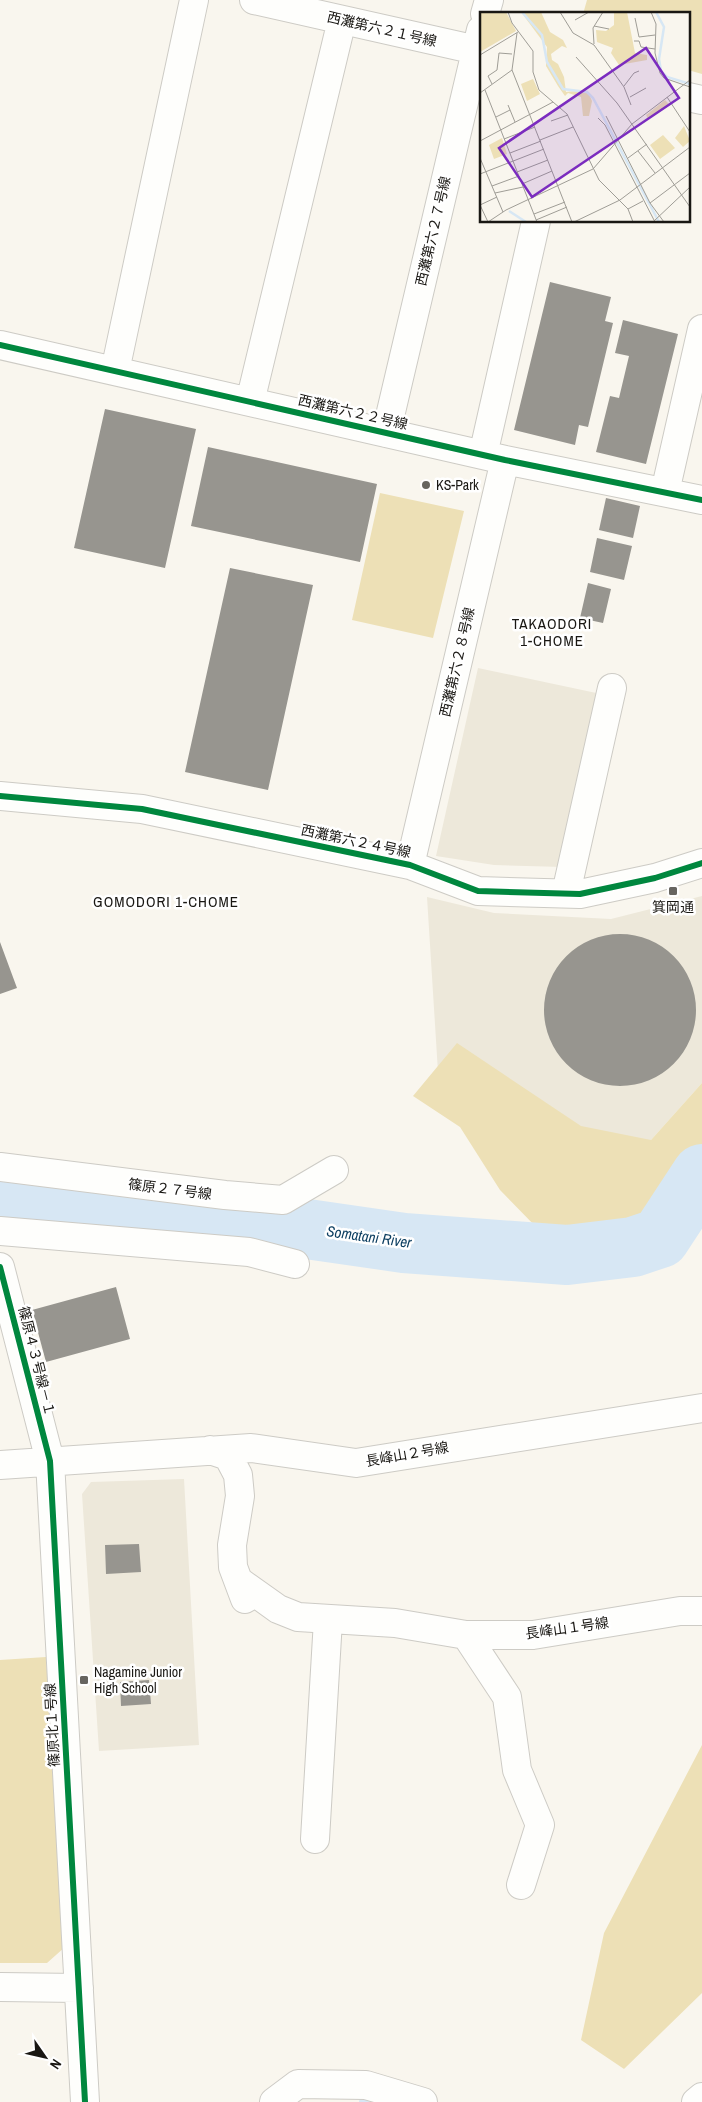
<svg xmlns="http://www.w3.org/2000/svg" width="702" height="2102" viewBox="0 0 702 2102" font-family="'Archivo Narrow','Noto Sans JP',sans-serif">
	<style>
		.built { fill: #ede8da }
		.green { fill: #ede0b6 }
		.lines { fill: none; stroke-linecap: round; stroke-linejoin: round }
		.stream { stroke: #d7e7f4; stroke-width: 10 }
		.river { stroke: #d7e7f4; stroke-width: 60 }
		.building { fill: #97958f }
		.minor-casing { stroke: #cdcbc5; stroke-width: 30 }
		.minor { stroke: #fefefc; stroke-width: 28 }
		.cycleway-casing { stroke: #fff; stroke-width: 9 }
		.cycleway { stroke: #00873e; stroke-width: 6 }
		.poi-dot { fill: #676560; stroke: #fff; stroke-width: 2 }
		.labels { text-anchor: middle; stroke-width: 5; stroke-linejoin: round; paint-order: stroke }
		.street-label { font-size: 14px; fill: #191713; stroke: #fff }
		.poi-label { font-size: 14px; fill: #191713; stroke: #fff; text-anchor: start }
		.neighbourhood-label { font-size: 15px; letter-spacing: 1px; fill: #191713; stroke: #fff }
		.water-label { font-size: 15px; font-style: italic; fill: #0d3f61; stroke: #fff }
		.inset-river { fill: none; stroke: #d7e7f4; stroke-width: 2.5 }
		.inset-road { fill: none; stroke: #9f9d96; stroke-width: 1 }
		.view { fill: #7b2cbf; fill-opacity: 0.15; stroke: #7b2cbf; stroke-width: 2.5 }
		.inset-edge { fill: none; stroke: #191713; stroke-width: 2.5 }
	</style>
	<rect width="100%" height="100%" fill="#f9f6ee"/>
	<path class="built" d="M478,668L601,694L563,867L494,865L436,856Z
		M702,896V1083L651,1140L554,1145L438,1072L427,897L494,913L611,919Z
		M184,1479L199,1745L99,1751L82,1494L91,1482Z"/>
	<path class="green" d="M587,0H702V74L688,70V14H583Z
		M380,493L464,511L433,638L352,620Z
		M457,1043L581,1126L651,1140L702,1083V1212L697,1220L636,1243L538,1229L500,1190L460,1127L413,1096Z
		M46,1657L65,1947L47,1963H0V1660Z
		M702,1745V1993L624,2069L581,2040L604,1933Z"/>
	<g class="lines">
		<path class="stream" d="M364,2102L374,2100L378,2102"/>
		<path class="river" d="M0,1197L300,1228L404,1243L567,1255L633,1247L660,1238L702,1174"/>
	</g>
	<path class="building" d="M550,282L611,297L605,321L613,323L588,427L579,425L575,445L514,430Z
		M623,320L678,334L646,464L596,452L610,396L619,398L629,356L615,353Z
		M105,409L196,429L165,568L74,548Z
		M208,447L377,484L360,562L191,526Z
		M606,498L640,506L633,538L599,530Z
		M597,538L632,546L624,580L590,572Z
		M230,568L313,585L268,790L185,772Z
		M588,583L611,589L603,623L580,618Z
		M544 1010a76 76 0 1 1 152 0a76 76 0 1 1-152 0Z
		M0,942L17,988L0,994Z
		M116,1287L130,1339L46,1362L32,1310Z
		M139,1544L141,1572L106,1574L105,1545Z
		M149,1680L151,1704L121,1706L120,1682Z"/>
	<g class="lines">
		<g class="minor-casing">
			<path id="minor" d="M254,0L481,51
				M485,14L489,0
				M688,97L702,100
				M0,345L505,460L702,500
				M115,371L194,0
				M250,402L342,20
				M386,433L481,30
				M483,455L536,221
				M665,492L702,329
				M0,796L142,809L410,865L478,891L580,894L655,878L702,863
				M410,865L505,460
				M566,893L612,688
				M0,1167L225,1195L283,1200L334,1170
				M0,1231L249,1252L295,1264
				M0,1267L50,1461L85,2102
				M210,1450L228,1456L238,1475L240,1496L232,1545L233,1567L245,1599
				M0,1465L251,1448L356,1463L702,1408
				M240,1582L278,1609L298,1617L395,1623L466,1635H533L680,1611H702
				M466,1635L507,1697L517,1770L540,1825L521,1885
				M315,1839L328,1620
				M0,1987L79,1988
				M274,2102L298,2084L366,2085L423,2102
				M696,2102L702,2097"/>
		</g>
		<use href="#minor" class="minor"/>
		<g class="cycleway-casing">
			<path id="cycleway" d="M0,345L505,460L702,500
				M0,796L142,809L410,865L478,891L580,894L655,878L702,863
				M0,1267L50,1461L85,2102"/>
		</g>
		<use href="#cycleway" class="cycleway"/>
	</g>
	<g class="poi-dot">
		<circle cx="426" cy="485" r="5"/>
		<rect x="668" y="886" width="10" height="10" rx="2.5"/>
		<rect x="79" y="1675" width="10" height="10" rx="2.5"/>
	</g>
	<g class="labels">
		<g class="street-label">
			<text transform="translate(382 29) rotate(13)" y="5">西灘第六２１号線</text>
			<text transform="translate(433 231) rotate(-77)" y="5">西灘第六２７号線</text>
			<text transform="translate(353 412) rotate(13)" y="5">西灘第六２２号線</text>
			<text transform="translate(457 662) rotate(-77)" y="5">西灘第六２８号線</text>
			<text transform="translate(356 841) rotate(12)" y="5">西灘第六２４号線</text>
			<text transform="translate(170 1189) rotate(7)" y="5">篠原２７号線</text>
			<text transform="translate(37 1361) rotate(76)" y="5">篠原４３号線－１</text>
			<text transform="translate(407 1454) rotate(-10)" y="5">長峰山２号線</text>
			<text transform="translate(567 1628) rotate(-8)" y="5">長峰山１号線</text>
			<text transform="translate(52 1725) rotate(-93)" y="5">篠原北１号線</text>
		</g>
		<g class="poi-label">
			<text x="436" y="490">KS-Park</text>
			<text x="673" y="912" text-anchor="middle">箕岡通</text>
			<text x="94" y="1677">Nagamine Junior<tspan x="94" dy="16">High School</tspan></text>
		</g>
		<g class="neighbourhood-label">
			<text x="552" y="629">TAKAODORI<tspan x="552" dy="17">1-CHOME</tspan></text>
			<text x="166" y="907">GOMODORI 1-CHOME</text>
		</g>
		<g class="water-label">
			<text transform="translate(369 1237) rotate(8)" y="5">Somatani River</text>
		</g>
	</g>
	<g transform="translate(480 12)">
		<rect width="210" height="210" fill="#f9f6ee"/>
		<path d="M0,0H26L36,19L0,40ZM41,0H61L70,20L83,28L87,36L82,34L71,42L72,48L78,52L84,65L86,80L104,78L109,82L112,89L109,104H103L101,85L88,81L85,84L78,74L66,54L67,35ZM134,0H147L155,41L167,43V48L139,53L131,41L133,36L117,30L116,18L126,19L134,13ZM53,67L60,82L47,89L41,72ZM185,88L190,93L168,107L166,103ZM204,114L210,129L203,135L195,126ZM183,123L195,136L180,147L170,133ZM22,126L27,142L14,147L9,133Z" fill="#ede0b6"/>
		<path class="inset-river" d="M42,0L62,23L67,50L83,77L107,80L113,86L179,210M176,0L184,15L179,47L181,59L187,65L210,72M29,199L46,210"/>
		<path class="inset-road" d="M28,0L32,11L53,39V60L59,78L87,102L119,168L148,197L153,210M80,0L93,21L114,33L144,75L151,93M171,0L176,12L175,41L180,61L184,66L210,75M155,6L159,25L175,23M95,8L109,0M114,14L129,17M37,21L32,58L92,210M154,29H159L161,35L175,37M114,32L113,16L123,0M0,43L38,20M96,45L137,91L210,195M12,72L8,64L17,58L19,41L32,42M144,74L154,61L159,59M5,78L57,210M0,81L32,58M150,85L166,76M187,85L210,120M28,93L35,110M126,104L170,191L184,210M16,105L30,98M118,106L125,113L175,210M71,109L88,103M24,127L55,115M60,128L93,115M0,129L73,90M158,139L175,161M30,141L61,129M0,146L23,200M148,146L167,132M37,160L68,148M0,162L64,137M42,172L72,159M12,174L39,164M15,181L43,175M170,191L210,161M0,193L8,210M0,193L17,185M148,197L163,189M54,202L85,190M56,208L87,195M174,209L210,175M8,210L26,198L113,157L152,112L210,68M94,210L140,188L210,135"/>
		<path class="view" d="M166,36L199,86L52,185L19,136Z"/>
		<rect width="210" height="210" class="inset-edge"/>
	</g>
	<g transform="translate(45 2057) rotate(124)" stroke="#ffffff" stroke-width="4" paint-order="stroke">
	<path d="M0-4L9 19L0 12L-9 19Z" fill="#191713"/>
	<text y="-8" font-size="14" font-weight="bold" text-anchor="middle" fill="#191713">N</text>
	</g>
</svg>
